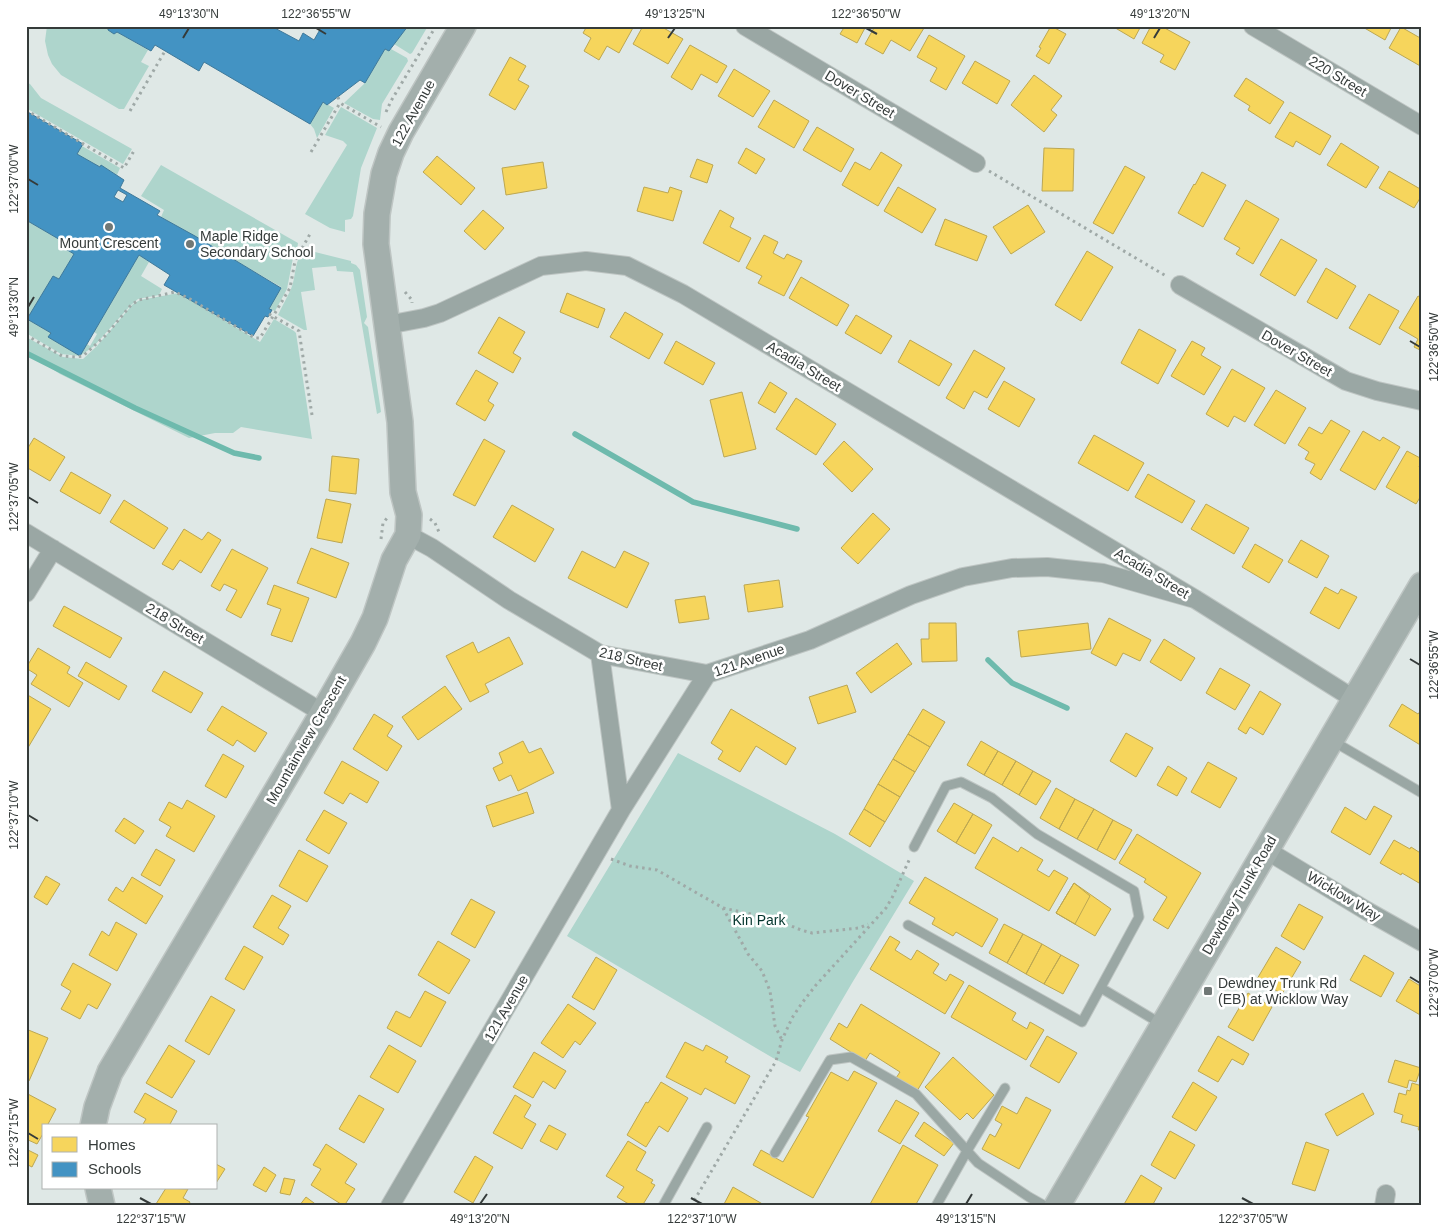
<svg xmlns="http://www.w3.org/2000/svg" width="1448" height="1232" viewBox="0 0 1448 1232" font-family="Arial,sans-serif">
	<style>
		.green { fill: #aed5cc }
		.homes { fill: #f6d55c; stroke: #bca752 }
		.schools { fill: #4393c3; stroke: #3f799a; fill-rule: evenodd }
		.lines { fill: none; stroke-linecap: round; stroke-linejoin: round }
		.stream { stroke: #6ebaad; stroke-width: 5.5 }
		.lane-casing { stroke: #bec5c3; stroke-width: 11 }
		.street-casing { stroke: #bec5c3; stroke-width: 20 }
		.secondary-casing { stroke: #bec5c3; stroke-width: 28 }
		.path { stroke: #9fa9a7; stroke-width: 3; stroke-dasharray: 2.5 4; stroke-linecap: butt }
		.lane { stroke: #9aa7a4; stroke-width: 9 }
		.street { stroke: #9aa7a4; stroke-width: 18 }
		.secondary { stroke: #a3afac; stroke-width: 25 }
		.ticks { fill: none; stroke: #353b3a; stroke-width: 2 }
		.poi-dot { fill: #707876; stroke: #fff; stroke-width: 2 }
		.labels { text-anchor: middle; stroke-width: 5; stroke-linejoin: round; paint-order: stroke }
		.street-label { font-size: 14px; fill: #353b3a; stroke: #fff }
		.poi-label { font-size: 14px; fill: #353b3a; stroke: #fff; text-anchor: start }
		.park-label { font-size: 14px; fill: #03352d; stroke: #fff }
		.neatline { fill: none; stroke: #353b3a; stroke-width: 2 }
		.ticks-label { font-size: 12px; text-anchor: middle; fill: #353b3a }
	</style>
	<rect width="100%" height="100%" fill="#dfe8e6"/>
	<path class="green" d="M47,26H108L114,33L117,32L148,50L141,62L149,66L124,109H119L61,75L52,64L48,55L45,41Z
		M408,26H428L412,53L410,54L394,44Z
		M385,49L389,51L391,49L407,58L408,61L382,104L380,120L373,119L344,103L365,83Z
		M26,82L30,84L41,98L132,149L123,164L26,108Z
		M323,102L334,108L317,138L314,129L310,124Z
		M341,107L377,128L361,168L353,216L351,219L345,220V232L330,228L305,214L347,145L343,141L325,135Z
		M82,146L120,168L117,175L101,165L100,167L77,154Z
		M161,165L298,243L297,250L293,258L287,289L275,311L269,309L281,287L161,217L164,210L141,196Z
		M26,220L62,241L59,245L74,254L59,279L53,276L27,319L51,333L49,337L80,356L87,344L90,346L97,334L94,332L139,255L149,262L141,276L162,289L159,295L138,299L131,305L94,346L80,356L61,354L26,333L28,282L26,276Z
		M306,247L315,252L351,261V263L356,265L360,270L367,317L364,323L368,327L380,405L381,412L377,414L353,272L337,271L336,266L312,268L315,290L301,292L307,330H304L278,315C282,306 287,298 291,289C297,274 293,261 306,247Z
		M179,293L260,342L274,319L294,331L296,333L312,439L241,427L233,433H215L189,438L60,374L26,352V337L63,357L83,359L97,346L133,304L140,300Z
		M678,753L835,834L914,881L852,983L800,1072L773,1058L567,936Z"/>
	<path class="homes" d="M587,26H634L619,53L607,46L599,60L584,51L591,38L583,33Z
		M643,26H660L683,39L668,64L633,44Z
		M845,26H866L857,43L840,34Z
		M875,26H921L924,28L910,51L891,40L883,54L865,44Z
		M1051,26L1066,34L1049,64L1036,56L1041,48L1039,47Z
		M1112,26H1141L1134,39Z
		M1151,26H1161L1190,42L1175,70L1160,62L1164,55L1142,43Z
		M1361,26H1392L1385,40Z
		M1401,27L1422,39V67L1389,48Z
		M929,35L965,56L946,90L930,81L937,68L917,57Z
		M690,45L727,66L717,83L701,74L692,90L671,77Z
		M510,57L526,66L518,80L529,86L515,110L489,95Z
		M975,61L1010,81L997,104L962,83Z
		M734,69L770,91L753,117L718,96Z
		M1034,75L1062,96L1051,110L1057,115L1044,132L1011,105Z
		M1246,78L1284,102L1270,124L1248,110L1250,106L1234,96Z
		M774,100L809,121L794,148L758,127Z
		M1290,112L1331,136L1320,155L1296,141L1293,147L1275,137Z
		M817,127L854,149L841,172L803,150Z
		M1341,143L1379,167L1366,188L1327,165Z
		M746,148L765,159L756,174L738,163Z
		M1044,148L1074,149L1073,191H1042Z
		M881,152L902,165L878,206L842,185L855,162L870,170Z
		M437,156L475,188L461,205L423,172Z
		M697,159L713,165L707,183L690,177Z
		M543,162L547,188L506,195L502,168Z
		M1125,166L1145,177L1113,234L1093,223Z
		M1389,171L1422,190V195L1414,208L1379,188Z
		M1202,172L1226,185L1203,227L1178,213L1194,184L1195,185Z
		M644,187L668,193L670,187L682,191L673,221L637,211Z
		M898,187L936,209L922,233L884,211Z
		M1246,200L1279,219L1253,264L1236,254L1240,248L1224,239Z
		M1028,205L1045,232L1011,254L993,227Z
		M483,210L504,228L485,250L464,231Z
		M720,210L734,218L730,227L751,238L739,262L703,243Z
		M945,219L987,236L977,261L935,245Z
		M764,235L778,242L773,253L784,259L787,254L802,261L784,296L758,283L762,276L746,268Z
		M1281,239L1317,260L1295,296L1260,275Z
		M1087,251L1113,267L1081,321L1055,305Z
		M1326,268L1356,286L1337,319L1307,302Z
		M801,277L849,305L837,326L789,298Z
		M567,293L605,309L598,328L560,312Z
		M1369,294L1399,311L1380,345L1349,328Z
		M1418,296L1422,298V351L1414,347L1418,339L1399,328Z
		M625,312L663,334L649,359L610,337Z
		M856,315L892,336L881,354L845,333Z
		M499,317L525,332L513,353L521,358L513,373L478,353Z
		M1139,329L1176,350L1158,384L1121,363Z
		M910,340L952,364L939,386L898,362Z
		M676,341L715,363L703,385L664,363Z
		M1192,341L1205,348L1201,355L1221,367L1204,395L1171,376Z
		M974,350L1005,368L987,398L974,391L964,409L946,398Z
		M1232,369L1265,388L1245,422L1234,416L1228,427L1206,414Z
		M476,370L498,383L488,401L494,405L485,421L456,404Z
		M1004,381L1035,399L1019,427L988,409Z
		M770,382L787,393L775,413L758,403Z
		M1276,390L1306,408L1285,444L1254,425Z
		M742,392L756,449L724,457L710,400Z
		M796,398L836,424L816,455L776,429Z
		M1331,420L1350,431L1321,480L1310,473L1315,464L1305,459L1309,452L1298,445L1309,427L1322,434Z
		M1363,431L1380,441L1383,437L1400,447L1375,490L1340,470Z
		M1094,435L1144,463L1128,491L1078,463Z
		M34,438L65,457L50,481L26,467V451Z
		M484,439L505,451L475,506L453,495Z
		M844,441L873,469L852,492L823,464Z
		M1407,451L1422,459L1419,467L1422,468V494L1416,504L1386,487Z
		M332,456L359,459L356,494L329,491Z
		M71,472L111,495L100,514L60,491Z
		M1148,474L1195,501L1182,523L1135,497Z
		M326,499L351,504L342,543L317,538Z
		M124,500L168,528L154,549L110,522Z
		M1206,504L1249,528L1234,554L1191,529Z
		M512,505L554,529L535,562L493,537Z
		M873,513L890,529L858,564L841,548Z
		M184,529L202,540L208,532L221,540L201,573L180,560L173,570L162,564Z
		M1301,540L1329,556L1317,578L1288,562Z
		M1255,544L1283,560L1269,583L1242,567Z
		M311,548L349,563L336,598L297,583Z
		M232,549L268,568L241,618L226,610L237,590L224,584L220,591L211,586Z
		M582,551L615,568L624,551L649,563L627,608L568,578Z
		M779,580L783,607L748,612L744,585Z
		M274,585L309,598L292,642L271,635L281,609L267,604Z
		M1325,587L1338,594L1341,589L1357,597L1339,629L1310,613Z
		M705,596L709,619L679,623L675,600Z
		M64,606L122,638L110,658L53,626Z
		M1109,618L1151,640L1140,661L1123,653L1116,666L1091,653Z
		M929,623H956L957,661L922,662L921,639H929Z
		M1088,623L1091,649L1021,657L1018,631Z
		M509,637L523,664L485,684L489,692L470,702L446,656L473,642L478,653Z
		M1164,639L1195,658L1181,681L1150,662Z
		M897,643L912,664L871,693L856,673Z
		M38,648L70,667L67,673L83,683L69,707L31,684L37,675L26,668Z
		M86,662L127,686L119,700L78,676Z
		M1220,668L1250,685L1235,710L1206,693Z
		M164,671L203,693L191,713L152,691Z
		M847,685L856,712L818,724L809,697Z
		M445,686L462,709L418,740L402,717Z
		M1260,691L1281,704L1263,735L1250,727L1246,734L1238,729Z
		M26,694L51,709L26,751Z
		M1402,704L1418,714L1422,709V746L1389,726Z
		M222,706L267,733L255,752L237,740L233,746L207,730Z
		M731,709L796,748L786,765L756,746L740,772L718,759L723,751L711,743Z
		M923,709L945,722L930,747L908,734Z
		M374,714L393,726L387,736L402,746L387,771L353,749Z
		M1126,733L1153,748L1136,777L1110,761Z
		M908,734L930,747L915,772L893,759Z
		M523,741L529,753L541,748L554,773L518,791L511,775L499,781L493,768L503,763L499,753Z
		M981,741L998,751L984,775L967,765Z
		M998,751L1016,761L1002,785L984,775Z
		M223,754L244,766L226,798L205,786Z
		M893,759L915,772L900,797L878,784Z
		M342,761L379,782L367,803L350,793L343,804L324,793Z
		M1016,761L1033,771L1019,795L1002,785Z
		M1208,762L1237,778L1220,808L1191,792Z
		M1168,766L1187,778L1177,796L1157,785Z
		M1033,771L1051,781L1036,805L1019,795Z
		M878,784L900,797L885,822L864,809Z
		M1056,788L1075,799L1059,829L1040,818Z
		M527,792L534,813L493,827L486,806Z
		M1075,799L1094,809L1077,839L1059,829Z
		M187,800L215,816L194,852L166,836L171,827L159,820L169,802L182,809Z
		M954,803L973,814L956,843L937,831Z
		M1374,806L1392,816L1370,855L1331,832L1345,807L1366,820Z
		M864,809L885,822L870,847L849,834Z
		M1094,809L1113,820L1097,850L1077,839Z
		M324,810L347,823L329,854L306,840Z
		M973,814L992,825L975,854L956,843Z
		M124,818L144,831L135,844L115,831Z
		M1113,820L1132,830L1115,860L1097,850Z
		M1137,834L1201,873L1168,929L1153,920L1167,897L1144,882L1146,879L1119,863Z
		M993,837L1018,852L1021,847L1043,860L1037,870L1049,877L1054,870L1068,878L1049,911L975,868Z
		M1394,840L1410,849L1411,847L1422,854V879L1419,883L1402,873L1401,875L1380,863Z
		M156,849L175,860L160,886L141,875Z
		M299,850L328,866L307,902L279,886Z
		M46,876L60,884L47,905L34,897Z
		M132,877L163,896L146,924L108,900L116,887L123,892Z
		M925,877L998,919L982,947L956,932L953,936L932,924L935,918L909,903Z
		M1074,883L1090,896L1075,924L1056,913Z
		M1074,883L1111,909L1095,936L1056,913Z
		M272,895L291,906L278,928L289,935L283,945L253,927Z
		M471,899L495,912L475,948L451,934Z
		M1299,904L1323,917L1304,950L1281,936Z
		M116,922L137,934L117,971L89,955L102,931L109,936Z
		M1004,924L1023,934L1007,963L989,953Z
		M1023,934L1042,944L1026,974L1007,963Z
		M890,936L900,942L895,950L911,960L917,950L939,964L933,973L946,981L950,974L964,982L945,1014L870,969Z
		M438,941L470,960L449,994L418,975Z
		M1042,944L1061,955L1044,984L1026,974Z
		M244,946L263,957L244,990L225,979Z
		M1276,947L1301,962L1282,994L1257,979Z
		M1061,955L1079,965L1063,994L1044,984Z
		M1364,955L1394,973L1381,997L1350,980Z
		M596,957L617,970L594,1010L572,997Z
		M73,963L111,984L97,1009L88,1004L80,1019L61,1009L71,991L61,985Z
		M1409,979L1422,987V1016L1396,1001Z
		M969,985L1016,1013L1012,1020L1027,1029L1030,1022L1044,1030L1026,1060L951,1017Z
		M425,991L446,1002L421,1047L387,1028L396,1011L410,1018Z
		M1248,993L1272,1007L1253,1041L1228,1027Z
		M211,996L235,1010L209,1055L185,1041Z
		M568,1004L596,1023L580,1045L575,1041L563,1058L541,1043Z
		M861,1004L940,1053L917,1091L896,1078L900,1072L870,1053L865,1061L830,1039L839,1023L847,1028Z
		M26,1029L48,1038L29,1081L26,1079Z
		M1047,1036L1077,1053L1059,1083L1030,1066Z
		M1218,1036L1249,1054L1243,1065L1232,1059L1218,1082L1198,1071Z
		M685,1042L703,1051L706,1045L728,1057L725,1062L750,1076L735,1104L705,1088L701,1095L666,1077Z
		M169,1045L195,1061L172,1098L146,1083Z
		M389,1045L416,1061L398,1093L370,1077Z
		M534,1052L566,1071L555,1089L543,1081L533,1098L513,1087Z
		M953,1057L994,1095L973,1119L967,1113L960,1120L925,1087Z
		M1395,1060L1421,1068L1416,1082L1409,1080L1407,1088L1388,1082Z
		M854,1071L877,1083L813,1198L753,1165L761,1150L783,1162L809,1117L806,1116L831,1072L848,1081Z
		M661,1082L688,1098L668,1132L659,1126L646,1147L627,1135L646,1102L648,1103Z
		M1193,1082L1217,1097L1196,1131L1172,1117Z
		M1412,1083L1422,1086V1134L1418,1129L1419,1127L1401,1122L1403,1115L1394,1112L1399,1093L1406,1095L1407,1090L1410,1091Z
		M26,1093L56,1109L47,1126H44V1132L37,1144L26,1139Z
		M145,1093L177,1111L169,1126H142L146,1119L134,1112Z
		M1363,1093L1374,1114L1337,1136L1325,1114Z
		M359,1095L384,1109L364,1143L339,1129Z
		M515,1095L531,1105L524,1117L536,1124L522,1149L493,1133Z
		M1026,1097L1051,1110L1019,1169L982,1149L990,1134L995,1137L1002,1124L995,1120L1002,1106L1017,1114Z
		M896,1100L919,1113L900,1144L878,1131Z
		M924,1122L954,1143L944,1156L915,1136Z
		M549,1125L566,1134L557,1150L540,1141Z
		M1170,1131L1195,1145L1175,1179L1151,1165Z
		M628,1141L646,1152L636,1170L653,1180L651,1183L655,1185L642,1206H632L617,1197L624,1187L606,1176Z
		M1306,1142L1329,1150L1315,1191L1292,1184Z
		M326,1144L357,1164L345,1183L355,1189L344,1206L311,1185L321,1169L313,1165Z
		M903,1145L938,1165L915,1206H869Z
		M26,1149L38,1155L32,1167L26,1164Z
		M475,1156L493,1167L473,1203L454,1192Z
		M216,1164L225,1169L216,1183Z
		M264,1167L276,1175L266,1192L253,1185Z
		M1141,1175L1162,1188L1152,1206H1123Z
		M284,1178L295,1180L290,1195L280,1193Z
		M733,1187L766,1206H723Z
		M166,1188L188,1189L183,1198L190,1202L188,1206H159L156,1204Z
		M306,1197L318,1206H299Z"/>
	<path class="schools" d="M108,26H271L299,41L303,33L314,40L322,26H408L389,51L385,49L365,83L360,80L327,105L323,102L310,124L204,62L199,71L155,45L151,51L117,32L114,34L108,30Z
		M26,111L83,144L77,154L100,167L101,165L124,180L120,188L160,211L157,215L195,236L281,288L269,309L272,310L268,317L265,316L253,336L164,285L170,275L139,255L80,356L48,337L51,333L27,319L53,276L59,279L74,254L59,245L62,241L26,220ZM118,190L127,195L123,202L114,197Z"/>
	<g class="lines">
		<path class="stream" d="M26,353L135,408L234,453L259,458
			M575,434L693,502L797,529
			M988,660L1012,683L1067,708"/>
		<g class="lane-casing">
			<path id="lane" d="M1331,740L1422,793
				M908,925L1082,1022L1139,917L1134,891L1037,834L992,798L961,782L946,786L914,847
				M1101,988L1163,1025
				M775,1153L830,1060L851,1057L916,1094L978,1163L1029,1197L1045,1206
				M663,1206L707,1127
				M936,1206L967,1151L1005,1088"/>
		</g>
		<g class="street-casing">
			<path id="street" d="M745,26L976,163
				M1253,26L1422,126
				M1180,285L1346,381L1377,391L1422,401
				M387,325L424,318L440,313L541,266L586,261L627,266L683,294L1195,599L1354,699
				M26,533L323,713
				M408,535L432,548L509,600L600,654L707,674
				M26,593L53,549
				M600,654L621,810
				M1266,850L1367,911L1422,942
				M390,1206L621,810L707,674L810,640L911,595L963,577L1012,568L1047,567L1103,573L1195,599
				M1384,1206L1386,1194"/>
		</g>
		<g class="secondary-casing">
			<path id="secondary" d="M93,1126L97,1107L110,1072L323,713L363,643L375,618L394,560L408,535L409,515L403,492L400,422L376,244L377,214L384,174L391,153L401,132L463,26
				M98,1188L102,1206
				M1057,1206L1422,585"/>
		</g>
		<path class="path" d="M338,97L340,103
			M26,110L124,168L135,149
			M130,111L165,51
			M386,112L391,101L436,26
			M311,152L340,103L381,127
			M989,171L1166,276
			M405,292L412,300V303
			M269,314L299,331L312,415
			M26,335L62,356L76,357L83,356L106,335L131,305L139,300L175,292L190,299L255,338H260L290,288L295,261L310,234
			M430,519L435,523L439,532
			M381,539L383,523L388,517
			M611,859L630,866L657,870L723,908L748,954L762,971L770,991L775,1026L782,1040
			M723,908L774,919L801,930L812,933L859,928L868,924
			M691,1206L776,1061L782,1040L792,1018L802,1003L816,985L886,908L893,896L910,858"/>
		<use href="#lane" class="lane"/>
		<use href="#street" class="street"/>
		<use href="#secondary" class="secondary"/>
	</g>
	<path class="ticks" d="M316,28L326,34M866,28L877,34M183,38L189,28M668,38L675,28M1154,38L1160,28M28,179L38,185M28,307L34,297M1410,341L1420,347M28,497L38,503M1410,659L1420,665M28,815L38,821M1410,977L1420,983M28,1133L38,1139M140,1198L151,1204M691,1198L702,1204M1242,1198L1253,1204M480,1204L487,1194M966,1204L972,1194"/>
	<g class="poi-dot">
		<circle cx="109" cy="227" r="5"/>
		<circle cx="190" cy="244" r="5"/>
		<rect x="1203" y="986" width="10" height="10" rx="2.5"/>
	</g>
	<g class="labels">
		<g class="street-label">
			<text transform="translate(1338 76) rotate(31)" y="5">220 Street</text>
			<text transform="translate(860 94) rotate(31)" y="5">Dover Street</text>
			<text transform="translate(413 113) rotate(-61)" y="5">122 Avenue</text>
			<text transform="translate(1297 353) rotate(30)" y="5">Dover Street</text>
			<text transform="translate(804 366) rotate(31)" y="5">Acadia Street</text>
			<text transform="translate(1152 573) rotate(31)" y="5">Acadia Street</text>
			<text transform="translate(175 623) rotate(31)" y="5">218 Street</text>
			<text transform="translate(631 659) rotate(13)" y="5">218 Street</text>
			<text transform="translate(749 660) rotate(-19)" y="5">121 Avenue</text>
			<text transform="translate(306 740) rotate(-60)" y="5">Mountainview Crescent</text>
			<text transform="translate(1239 895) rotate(-60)" y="5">Dewdney Trunk Road</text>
			<text transform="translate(1344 896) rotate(31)" y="5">Wicklow Way</text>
			<text transform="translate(506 1008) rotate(-60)" y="5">121 Avenue</text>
		</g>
		<g class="poi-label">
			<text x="200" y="241">Maple Ridge<tspan x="200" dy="16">Secondary School</tspan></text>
			<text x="109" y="248" text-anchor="middle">Mount Crescent</text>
			<text x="1218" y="988">Dewdney Trunk Rd<tspan x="1218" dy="16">(EB) at Wicklow Way</tspan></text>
		</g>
		<g class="park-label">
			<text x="759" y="925">Kin Park</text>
		</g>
	</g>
	<rect width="1448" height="1232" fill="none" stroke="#ffffff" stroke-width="55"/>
	<rect x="42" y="1124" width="175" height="65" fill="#ffffff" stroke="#aeb1b0"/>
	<rect x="52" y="1137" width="25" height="15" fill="#f6d55c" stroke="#aeb1b0"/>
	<text x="88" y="1150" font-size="15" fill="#353b3a">Homes</text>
	<rect x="52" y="1162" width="25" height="15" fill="#4393c3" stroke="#aeb1b0"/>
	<text x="88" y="1174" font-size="15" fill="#353b3a">Schools</text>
	<rect x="28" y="28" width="1392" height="1176" class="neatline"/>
	<g class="ticks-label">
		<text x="189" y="18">49°13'30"N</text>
		<text x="316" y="18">122°36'55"W</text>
		<text x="675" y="18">49°13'25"N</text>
		<text x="866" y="18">122°36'50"W</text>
		<text x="1160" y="18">49°13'20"N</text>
		<text transform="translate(14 179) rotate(-90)" y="4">122°37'00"W</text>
		<text transform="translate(14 307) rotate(-90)" y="4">49°13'30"N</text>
		<text transform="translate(1434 347) rotate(-90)" y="4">122°36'50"W</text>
		<text transform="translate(14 497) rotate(-90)" y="4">122°37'05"W</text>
		<text transform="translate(1434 665) rotate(-90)" y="4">122°36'55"W</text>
		<text transform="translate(14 815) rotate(-90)" y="4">122°37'10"W</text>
		<text transform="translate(1434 983) rotate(-90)" y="4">122°37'00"W</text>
		<text transform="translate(14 1133) rotate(-90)" y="4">122°37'15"W</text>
		<text x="151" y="1223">122°37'15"W</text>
		<text x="480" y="1223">49°13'20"N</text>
		<text x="702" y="1223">122°37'10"W</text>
		<text x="966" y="1223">49°13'15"N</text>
		<text x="1253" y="1223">122°37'05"W</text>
	</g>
</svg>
